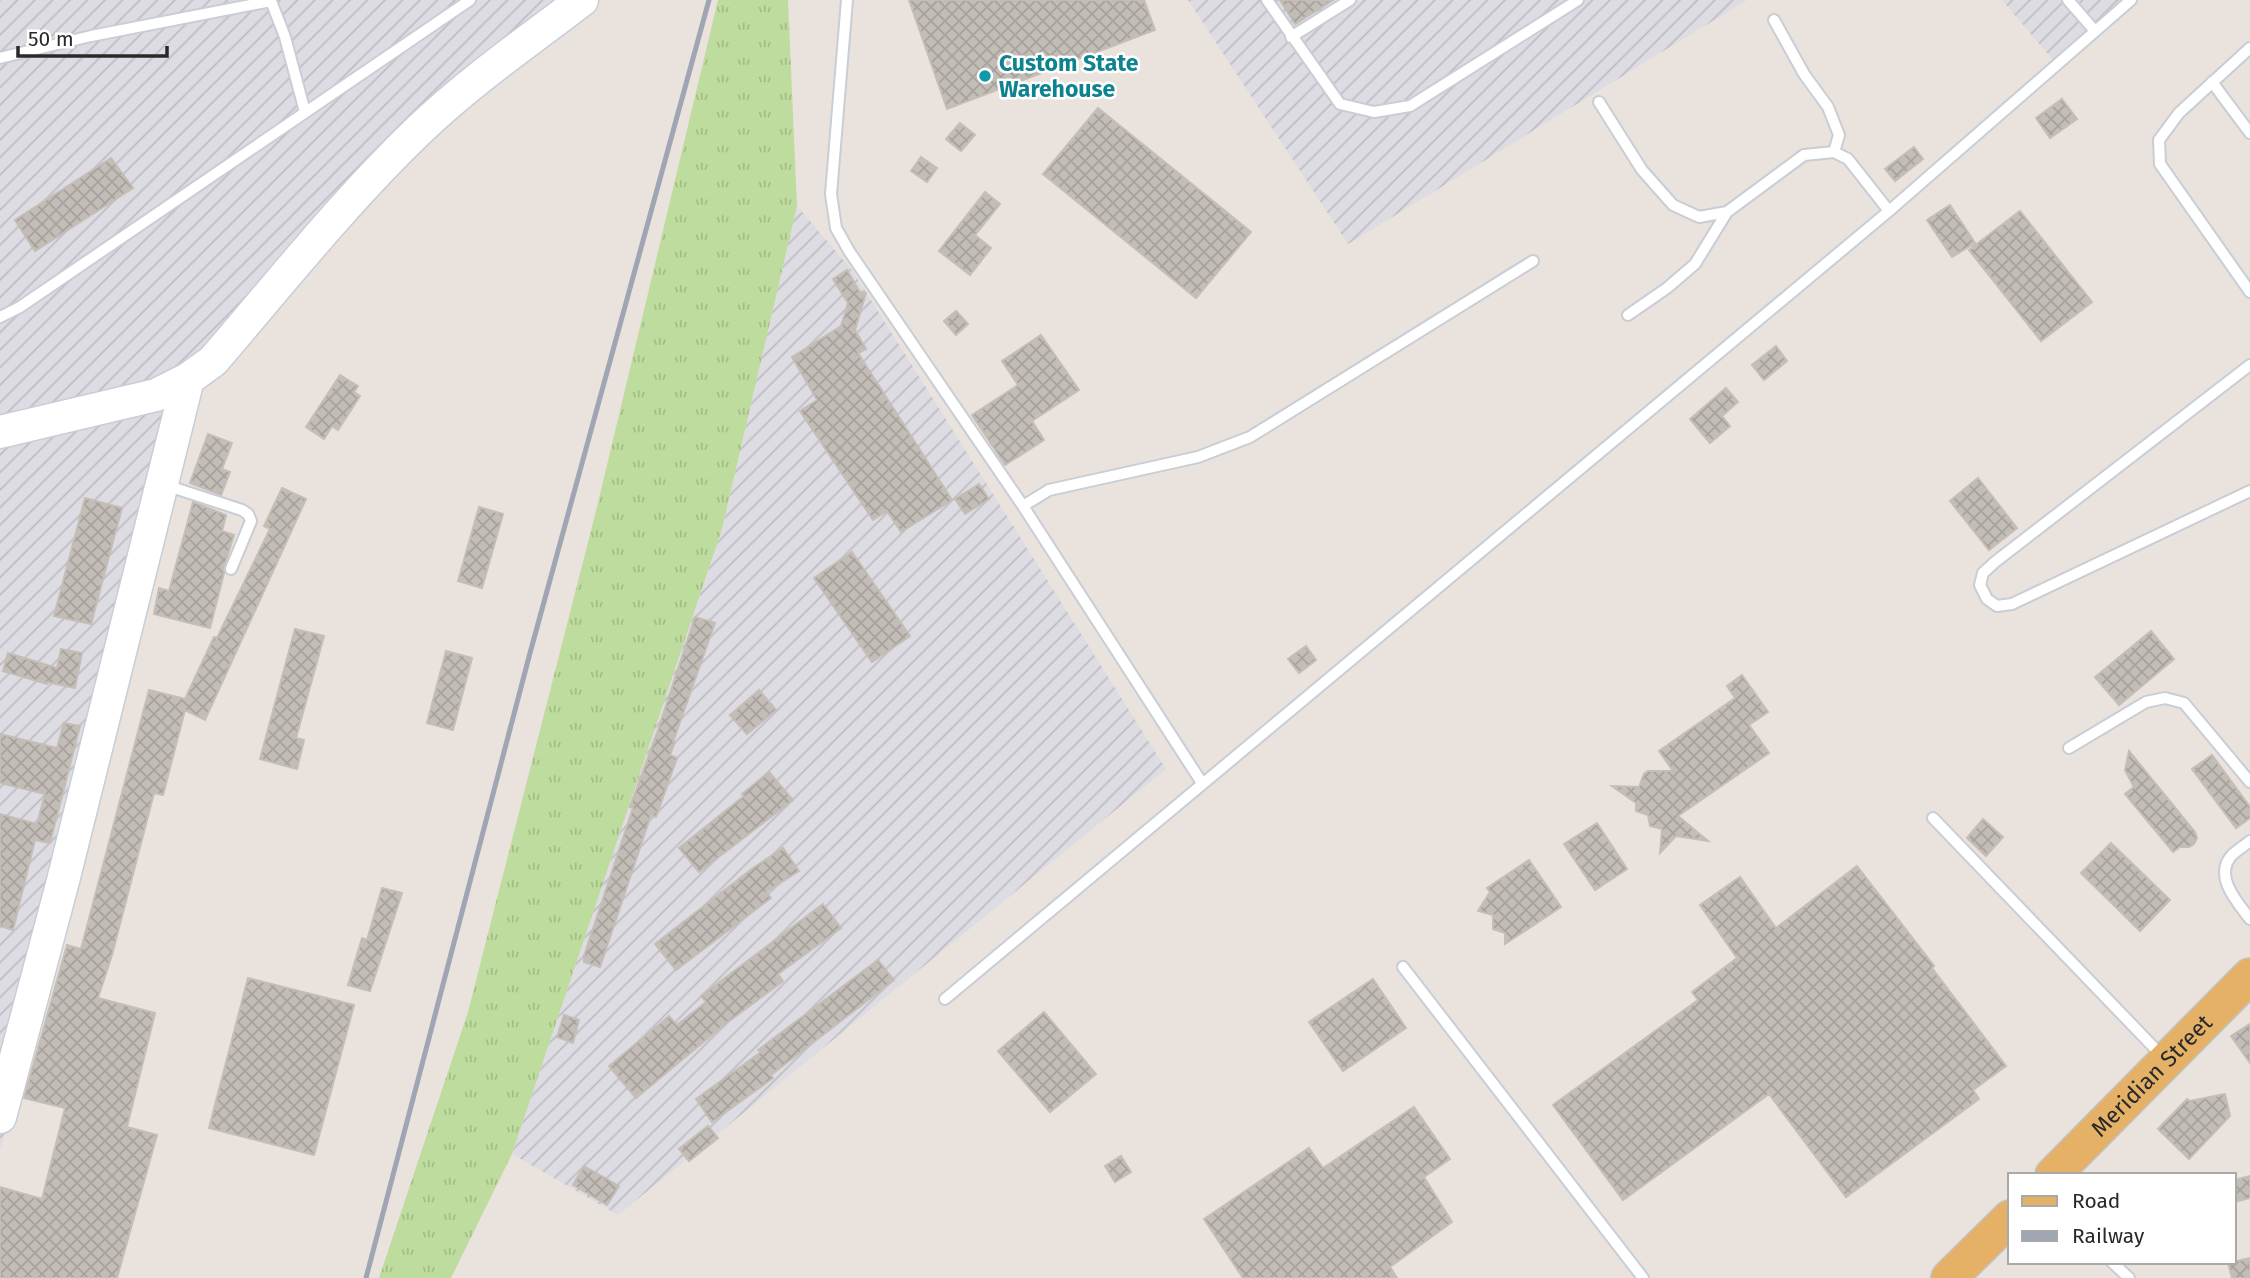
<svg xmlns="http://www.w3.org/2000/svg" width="2250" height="1278" viewBox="0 0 2250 1278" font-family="'Fira Sans',sans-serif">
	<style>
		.industrial { fill: url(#industrial-furrows) }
		.grass { fill: url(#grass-tufts) }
		.building { fill: url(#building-cross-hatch); stroke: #c5bdb6; stroke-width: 2 }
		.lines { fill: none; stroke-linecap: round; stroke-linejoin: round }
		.service-casing { stroke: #c8cdd6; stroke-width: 14 }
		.secondary-casing { stroke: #c8cdd6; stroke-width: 35 }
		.primary-casing { stroke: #c3c3c3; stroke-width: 38 }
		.service { stroke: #fff; stroke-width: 10 }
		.secondary { stroke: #fff; stroke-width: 32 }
		.primary { stroke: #e4b167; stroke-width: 35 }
		.rail { stroke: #9fa5b2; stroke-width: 5 }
		.culture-dot { fill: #0f9aa8; stroke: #fff; stroke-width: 2.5 }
		.labels { text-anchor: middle; stroke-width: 5; stroke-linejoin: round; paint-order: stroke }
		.culture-label { font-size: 23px; font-weight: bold; fill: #0d838f; stroke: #fff; text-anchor: start }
		.street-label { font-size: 23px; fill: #292929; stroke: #fff }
	</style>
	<defs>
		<pattern id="industrial-furrows" width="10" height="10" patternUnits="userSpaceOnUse" patternTransform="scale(1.75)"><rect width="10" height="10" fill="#dddce3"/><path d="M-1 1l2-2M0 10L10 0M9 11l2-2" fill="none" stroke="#bebdc3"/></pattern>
		<pattern id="grass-tufts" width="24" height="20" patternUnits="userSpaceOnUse" patternTransform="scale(1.75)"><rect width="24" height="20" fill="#bedc9d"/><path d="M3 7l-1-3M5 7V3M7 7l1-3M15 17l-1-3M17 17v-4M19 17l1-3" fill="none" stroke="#a3bd87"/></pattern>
		<pattern id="building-cross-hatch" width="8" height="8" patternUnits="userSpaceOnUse" patternTransform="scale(1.75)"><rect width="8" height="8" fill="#c3bdb8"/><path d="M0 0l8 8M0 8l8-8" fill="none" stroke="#a8a29e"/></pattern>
	</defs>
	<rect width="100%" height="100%" fill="#eae2dc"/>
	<path class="industrial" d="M0,0H599L519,63L420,152L198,384L86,825L0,1151Z
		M1188,0H1747L1348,244Z
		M2002,0H2122L2053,60Z
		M797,206L852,270L1166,769L618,1215L512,1154L722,529Z"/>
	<path class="grass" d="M718,0H788L797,206L722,529L512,1154L451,1278H379L468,1012L597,507Z"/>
	<path class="building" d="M909,0H1144L1155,30L947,109Z
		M1280,0H1333L1295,24Z
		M2062,99L2077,119L2050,138L2036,118Z
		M1098,108L1251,232L1196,298L1043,174Z
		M960,123L975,135L961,151L946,139Z
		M1914,147L1923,159L1895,181L1885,169Z
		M921,157L937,168L927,182L911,171Z
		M111,158L133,188L35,251L15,220Z
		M985,192L1000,204L975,235L991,248L970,275L939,251Z
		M1950,205L1975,243L1952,257L1927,220Z
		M2020,211L2092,302L2041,341L1969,250Z
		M847,270L860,292L866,293L855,330L866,349L858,353L952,500L901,532L887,511L873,520L800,411L817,400L792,357L841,326L848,303L833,279Z
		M956,311L968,324L956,335L944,321Z
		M1041,335L1079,390L1032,421L1044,440L1005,465L972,415L1018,385L1002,361Z
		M1776,346L1787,361L1764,380L1752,365Z
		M340,375L358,386L354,392L360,396L338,430L332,426L324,439L306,427Z
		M1726,388L1738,402L1722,416L1730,426L1710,443L1690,419Z
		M208,434L232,443L222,469L230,472L221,495L190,483Z
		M1978,478L2017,528L1989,550L1950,501Z
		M979,484L989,499L965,514L955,499Z
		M282,488L306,499L205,720L185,710L163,795L154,793L112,955L98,998L155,1013L127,1127L157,1135L117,1278H0V1187L42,1199L65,1108L24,1098L67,945L81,949L149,690L185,699L214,637L217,638L270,529L264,526Z
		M85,498L122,508L91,624L54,616Z
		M193,502L226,515L222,531L234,535L224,567V573L210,628L154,614L159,588L169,591Z
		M479,507L503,514L482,588L458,581Z
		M852,552L910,636L872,662L814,578Z
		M695,617L715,623L673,742H675L670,755L677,758L656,817L651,815L600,967L584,962V956L633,808L630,807L658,730Z
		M295,629L324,636L296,738L304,740L297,769L260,759Z
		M2151,631L2174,659L2119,705L2095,677Z
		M1306,646L1316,660L1299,673L1288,659Z
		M61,649L82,653L75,688L47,682V684L3,671L8,653L57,668Z
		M446,651L472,658L453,730L427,723Z
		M1742,675L1768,712L1749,725L1769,753L1678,816L1708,841L1676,836L1660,853L1662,829L1650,826L1648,815L1636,811V803L1612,786L1639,787L1644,774L1648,771H1673L1659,751L1735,698L1727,686Z
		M759,690L776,710L747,734L730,715Z
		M64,723L80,726L50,843L35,840L13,930L0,926V814L37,824L45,794L0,783V734L57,748Z
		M2129,751L2195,832L2197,838L2194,844L2189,847H2180L2173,852L2125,794L2134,787L2125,770Z
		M2212,755L2250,807V818L2236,828L2192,769Z
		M769,772L793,800L699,872L679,848L744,796L742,794Z
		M1983,819L2003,837L1986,856L1967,838Z
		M1597,823L1627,869L1595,890L1564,844Z
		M2111,843L2170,900L2140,931L2081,873Z
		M783,848L799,871L766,892L771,898L676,970L655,944L753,868Z
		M1529,860L1561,907L1505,944V933L1493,929V915L1478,911L1490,892L1487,888Z
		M1857,866L1934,966L1932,968L2006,1066L1973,1090L1979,1099L1846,1197L1769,1094L1623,1200L1553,1105L1698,1000L1692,992L1737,958L1700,905L1740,877L1776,928Z
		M382,888L402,893L370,991L348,985L362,938L367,940Z
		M823,904L841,928L778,974L783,981L724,1025L636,1098L609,1066L669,1016L677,1025L706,1002L701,996Z
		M878,960L894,980L771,1075L773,1078L712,1122L696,1099L761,1052L758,1050Z
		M248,978L354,1005L314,1155L209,1128Z
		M1373,979L1406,1028L1343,1071L1309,1022Z
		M1044,1012L1096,1074L1050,1112L998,1051Z
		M564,1015L579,1020L573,1043L557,1037Z
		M2250,1024V1063L2231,1036Z
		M2225,1094L2230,1116L2189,1159L2158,1129L2187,1099L2190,1101Z
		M1414,1107L1450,1159L1424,1177L1452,1222L1390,1267L1397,1278H1243L1204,1219L1309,1148L1323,1168Z
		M708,1126L718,1138L689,1161L679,1149Z
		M1121,1156L1131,1172L1115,1182L1105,1166Z
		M584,1166L619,1186L607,1205L573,1185Z
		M2250,1176V1198L2234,1202V1180Z
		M2250,1258V1278H2232L2228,1263Z"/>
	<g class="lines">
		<g class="service-casing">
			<path id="service" d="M847,0L831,194L836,228L849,251L1023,506L1202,783
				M1267,0L1340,104L1374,112L1410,106L1578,0
				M2068,0L2095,31
				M1774,20L1804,74L1828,107L1839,135L1834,152
				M1291,37L1350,0
				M2250,48L2179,113L2159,140L2160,164L2250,292
				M0,58L91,36L271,1L285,37L305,112
				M2212,82L2250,133
				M1599,102L1642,170L1673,205L1699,217L1727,212L1804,155L1834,152L1848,159L1889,211
				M1628,315L1667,288L1695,264L1727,212
				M0,317L20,307L470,0
				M2250,365L1995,562L1983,573L1980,585L1987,599L1997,606L2012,604L2250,491
				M165,485L242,510L248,514L251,521L231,569
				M1023,506L1049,490L1198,457L1250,437L1533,261
				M2069,748L2146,702L2165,698L2184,703L2250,782
				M1933,818L2164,1058
				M2250,841C2244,846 2237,850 2232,855C2213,876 2237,902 2250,919
				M1403,967L1643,1278
				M945,999L1889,211L2131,0
				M2112,1262L2129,1278"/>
		</g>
		<g class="secondary-casing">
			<path id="secondary" d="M0,432L156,395L188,379L213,361C280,283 345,201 419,130C469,82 527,42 582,0
				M0,1117L63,881L188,379"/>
		</g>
		<g class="primary-casing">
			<g id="primary">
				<path id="s1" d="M2053,1175L2250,976"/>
				<path d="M1949,1278L2010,1218"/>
			</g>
		</g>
		<use href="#service" class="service"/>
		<use href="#secondary" class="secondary"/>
		<use href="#primary" class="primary"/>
		<path class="rail" d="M366,1278L530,653L709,0"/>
	</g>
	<circle class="culture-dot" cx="985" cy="76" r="7"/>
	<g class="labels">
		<g class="culture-label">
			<text x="999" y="71">Custom State<tspan x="999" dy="26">Warehouse</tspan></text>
		</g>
		<g class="street-label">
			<text dy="8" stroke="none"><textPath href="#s1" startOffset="140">Meridian Street</textPath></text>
		</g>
	</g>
	<rect x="2008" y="1173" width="228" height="91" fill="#ffffff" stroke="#a9a9a9" stroke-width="2"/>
	<rect x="2022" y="1196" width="35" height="10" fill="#e4b167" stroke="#a9a9a9" stroke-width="2"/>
	<text x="2072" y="1208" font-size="21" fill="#292929">Road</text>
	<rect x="2022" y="1231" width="35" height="10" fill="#9fa5b2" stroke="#a9a9a9" stroke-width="2"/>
	<text x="2072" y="1243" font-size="21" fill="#292929">Railway</text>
	<path d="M18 46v10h149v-10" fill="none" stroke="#292929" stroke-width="3.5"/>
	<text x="28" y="46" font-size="21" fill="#292929" stroke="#ffffff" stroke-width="5" paint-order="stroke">50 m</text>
</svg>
